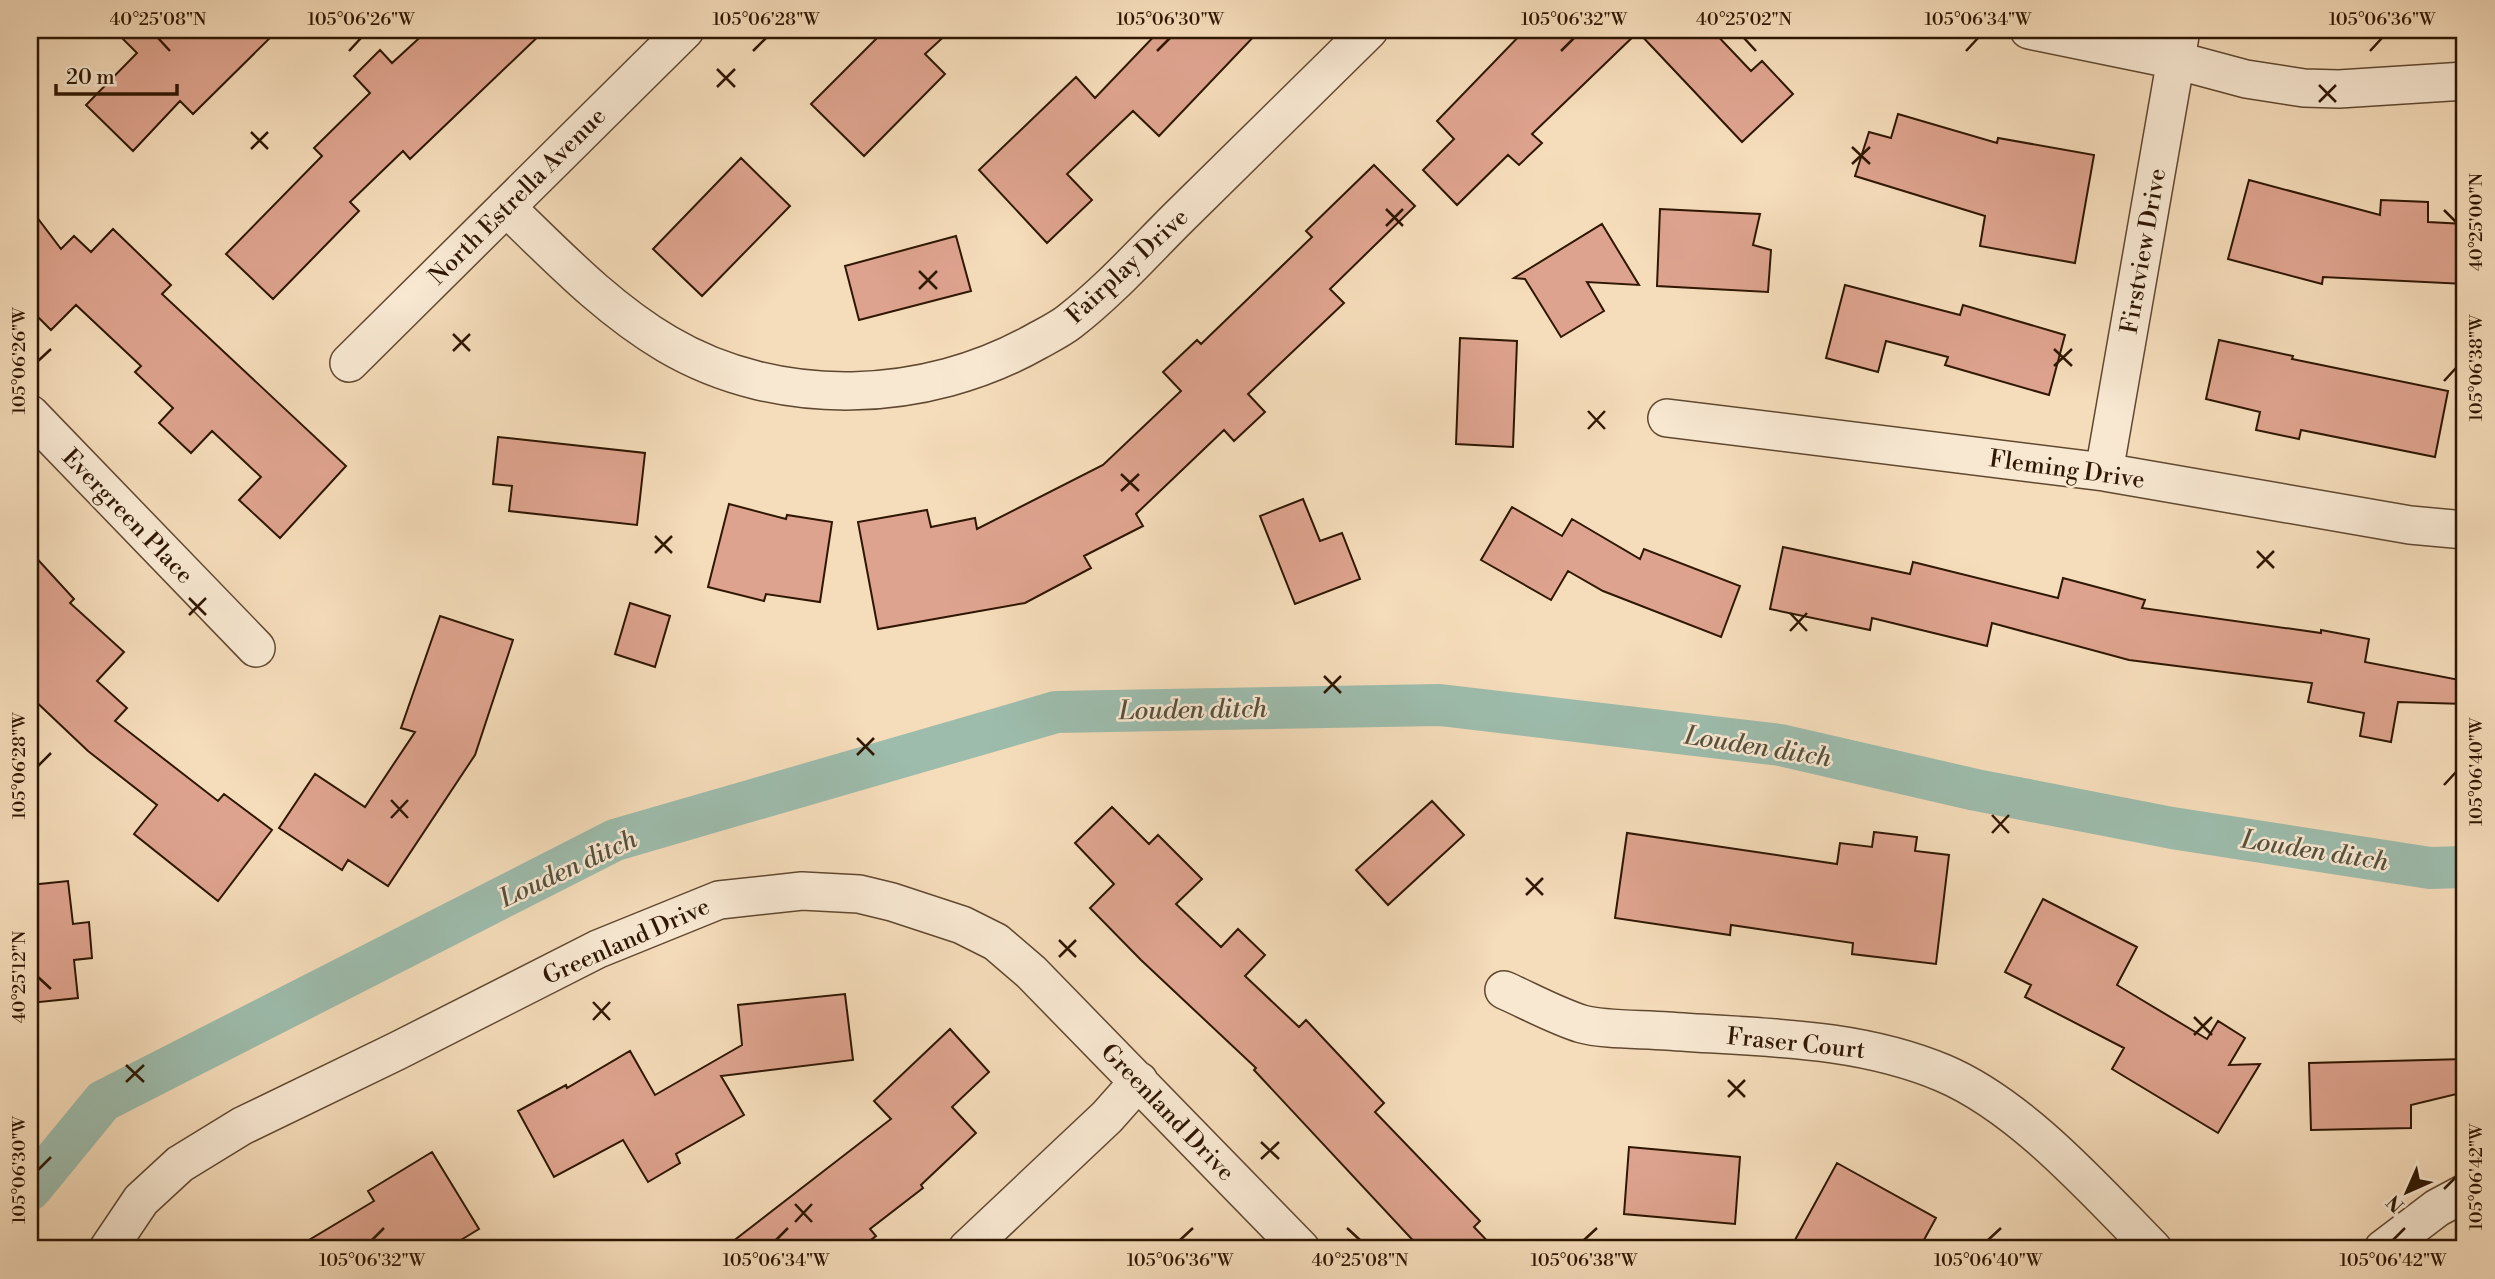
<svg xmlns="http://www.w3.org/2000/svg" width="2495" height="1279" viewBox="0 0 2495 1279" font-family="'Libre Bodoni',serif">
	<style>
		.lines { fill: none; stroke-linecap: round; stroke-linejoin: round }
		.canal { stroke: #9dbcac; stroke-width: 42 }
		.building { fill: #dea38e; stroke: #2f1702; stroke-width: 2 }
		.street-casing { stroke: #604830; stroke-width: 40 }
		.street { stroke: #f8e8d2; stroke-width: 37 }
		.ticks { fill: none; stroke: #2f1702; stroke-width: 2.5 }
		.labels { text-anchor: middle; stroke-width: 5; stroke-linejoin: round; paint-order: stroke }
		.street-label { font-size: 24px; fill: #2f1702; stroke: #f8e8d2 }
		.water-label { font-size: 26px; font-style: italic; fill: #56513e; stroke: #f8e8d2 }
		.neatline { fill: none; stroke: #2f1702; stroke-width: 2.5 }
		.ticks-label { font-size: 18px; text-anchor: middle; fill: #2f1702 }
	</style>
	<rect width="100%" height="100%" fill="#f5dcba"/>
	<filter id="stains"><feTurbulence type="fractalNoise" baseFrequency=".00286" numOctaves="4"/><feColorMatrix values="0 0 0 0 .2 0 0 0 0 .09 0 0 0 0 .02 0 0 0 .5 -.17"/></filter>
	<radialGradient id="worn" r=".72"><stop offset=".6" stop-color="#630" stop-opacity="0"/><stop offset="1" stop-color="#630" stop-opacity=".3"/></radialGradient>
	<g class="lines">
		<path class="canal" d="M30,1190L103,1101L615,840L1056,712L1440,705L1780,745L1976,790L2172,828L2430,868L2465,867"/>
	</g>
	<path class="building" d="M114,30H278L193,114L180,101L133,151L86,105L137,53Z
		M428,30H545L410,159L403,151L350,202L359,211L273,299L226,254L322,156L314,148L370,93L354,76L380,50L392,63Z
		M885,30H951L925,54L945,74L864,156L811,104Z
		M1160,30H1260L1159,136L1133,111L1067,174L1092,200L1047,243L979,170L1076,77L1095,98Z
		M1525,30H1712L1751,71L1762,61L1793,94L1742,142L1638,32L1532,134L1542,143L1519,165L1508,155L1457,205L1423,170L1454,139L1437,121Z
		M1898,114L1997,143L1998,138L2094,155L2075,263L1980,246L1985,216L1855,176L1869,132L1891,138Z
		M741,158L790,206L702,296L653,249Z
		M1374,165L1415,206L1330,289L1344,303L1248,394L1265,412L1234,441L1224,430L1136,514L1143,526L1084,556L1091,568L1025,603L878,629L858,522L927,510L931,527L975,518L977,529L1103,465L1181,391L1163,372L1197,340L1201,344L1312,237L1306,231Z
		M2249,180L2380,215L2381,200L2428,202V222L2465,224V284L2323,277L2322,284L2228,259Z
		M30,208L61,249L74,236L91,252L113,229L171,285L162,294L346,466L280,538L239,500L261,477L212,431L191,453L159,423L173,408L135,372L141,366L76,305L51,330L30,309Z
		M1660,209L1760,214L1753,245L1771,250L1768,292L1657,286Z
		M1602,224L1639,285L1587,282L1604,311L1561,337L1525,279L1514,278Z
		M956,236L971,291L859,320L845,266Z
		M1845,285L1960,315L1963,305L2065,335L2049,395L1945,365L1948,357L1886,341L1878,372L1826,358Z
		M1460,338L1517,341L1513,447L1456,444Z
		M2219,340L2293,356L2292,359L2448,391L2435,457L2301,430L2299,439L2256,430L2260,412L2206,399Z
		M498,437L645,453L637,525L509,511L512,486L493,484Z
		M1303,499L1320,541L1342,533L1360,579L1295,604L1260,516Z
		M729,504L786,519L787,515L832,522L820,602L766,594L764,601L708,587Z
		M1512,507L1562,536L1572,519L1640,559L1644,549L1740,586L1721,637L1603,591L1568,571L1551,600L1481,560Z
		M1783,547L1910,574L1913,562L2058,598L2063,578L2145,600L2142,608L2321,633V630L2369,639L2365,662L2465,681V704L2398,702L2391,742L2360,736L2364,713L2308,702L2312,683L2129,660L1992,623L1987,646L1872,618L1870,630L1770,609Z
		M30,551L74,599L70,603L124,652L97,681L127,708L115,721L218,801L224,794L272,830L218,901L134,834L157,805L88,751L30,696Z
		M630,603L670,616L655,667L615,654Z
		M440,616L513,640L475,755L388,886L348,860L342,870L279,828L315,774L365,807L415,732L401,728Z
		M1432,801L1464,835L1388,905L1356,870Z
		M1112,807L1149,844L1158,835L1202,879L1176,904L1221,947L1238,929L1265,955L1245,976L1299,1027L1306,1020L1384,1103L1375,1112L1480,1221L1474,1227L1495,1249H1421L1254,1070L1256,1068L1141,960L1090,908L1114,884L1075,843Z
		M1874,832L1917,837L1915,851L1949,855L1936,964L1852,954L1853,943L1731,925L1730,935L1615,918L1627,833L1837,864L1840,843L1872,847Z
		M68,881L73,924L89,922L92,958L74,960L78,998L30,1003V885Z
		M2043,899L2137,947L2117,985L2207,1039L2218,1021L2245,1038L2229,1065L2260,1064L2218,1133L2112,1069L2124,1048L2025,997L2031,985L2005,972Z
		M845,994L853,1060L721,1076L744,1115L676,1154L680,1163L648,1182L623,1140L554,1177L518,1111L566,1085L567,1088L630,1051L655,1095L742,1045L738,1005Z
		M950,1029L989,1072L952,1107L976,1133L921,1185L923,1188L870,1229L876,1236L859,1249H723L891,1119L874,1101Z
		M2465,1059V1092L2411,1105V1128L2311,1130L2309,1063Z
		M1629,1147L1740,1157L1735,1224L1624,1214Z
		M432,1152L479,1229L446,1249H294L374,1201L368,1191Z
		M1837,1163L1936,1218L1919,1249H1790Z"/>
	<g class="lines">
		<g class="street-casing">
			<path id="street" d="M2029,30L2175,60L2246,79L2304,88L2339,89L2465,81
				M506,207C557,256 606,308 667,344C779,410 926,404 1037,341C1048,335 1060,329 1069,322C1108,292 1142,254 1177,219C1241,156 1305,93 1369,30
				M349,363L685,30
				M30,414L256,648
				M1667,418L2104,472L2410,525L2465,530
				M2104,472L2181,30
				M1504,990C1529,1001 1556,1016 1582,1024C1603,1030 1643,1029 1667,1031C1760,1038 1855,1036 1943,1073C2021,1106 2094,1189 2153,1249
				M108,1249L141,1200L180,1164L242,1126L397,1051L598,949L719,900L802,891L859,894L892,902L962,925L996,942L1031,972L1301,1249
				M967,1249L1107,1117L1139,1081
				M2383,1249L2437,1208L2465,1193"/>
		</g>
		<use href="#street" class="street"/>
	</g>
	<path class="ticks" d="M158,38L170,51M1744,38L1756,51M349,51L361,38M753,51L766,38M1157,51L1170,38M1561,51L1574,38M1966,51L1978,38M2370,51L2382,38M717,69L735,87M2319,85L2336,102M717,87L735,69M2319,102L2336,85M251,132L268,149M1852,147L1870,164M251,149L268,132M1852,164L1870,147M1386,209L1403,226M2444,210L2456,222M1386,226L1403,209M919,271L937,289M919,289L937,271M453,334L470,351M2054,349L2072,366M453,351L470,334M38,361L51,349M2054,366L2072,349M2444,381L2456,368M1588,411L1605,429M1588,429L1605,411M1121,474L1139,491M1121,491L1139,474M655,536L672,553M2257,551L2274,568M655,553L672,536M2257,568L2274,551M189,598L206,615M1790,613L1807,631M189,615L206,598M1790,631L1807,613M1324,676L1341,693M1324,693L1341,676M857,738L874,755M857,755L874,738M38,766L51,753M2444,785L2456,772M391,800L408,818M1992,815L2009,833M391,818L408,800M1992,833L2009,815M1526,878L1543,895M1526,895L1543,878M1059,940L1076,957M1059,957L1076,940M38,977L51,989M593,1002L610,1020M2194,1017L2212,1035M593,1020L610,1002M2194,1035L2212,1017M126,1065L144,1082M1728,1080L1745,1097M126,1082L144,1065M1728,1097L1745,1080M1261,1142L1279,1159M1261,1159L1279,1142M38,1170L51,1157M2444,1189L2456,1177M795,1204L812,1222M795,1222L812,1204M1347,1228L1360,1240M372,1240L384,1228M776,1240L788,1228M1180,1240L1193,1228M1584,1240L1597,1228M1988,1240L2001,1228M2393,1240L2405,1228"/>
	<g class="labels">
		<g class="street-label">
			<text transform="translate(517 196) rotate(-45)" y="8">North Estrella Avenue</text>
			<text transform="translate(2143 251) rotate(-80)" y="8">Firstview Drive</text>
			<text transform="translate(1127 266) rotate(-43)" y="8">Fairplay Drive</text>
			<text transform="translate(2067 469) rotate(8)" y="8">Fleming Drive</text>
			<text transform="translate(128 516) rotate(46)" y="8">Evergreen Place</text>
			<text transform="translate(626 941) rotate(-24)" y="8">Greenland Drive</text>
			<text transform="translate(1796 1043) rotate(6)" y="8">Fraser Court</text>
			<text transform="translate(1168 1112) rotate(46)" y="8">Greenland Drive</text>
		</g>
		<g class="water-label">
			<text transform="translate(1193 709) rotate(-1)" y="9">Louden ditch</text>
			<text transform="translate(1758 746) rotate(9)" y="9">Louden ditch</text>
			<text transform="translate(2315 850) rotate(9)" y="9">Louden ditch</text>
			<text transform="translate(568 868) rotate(-25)" y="9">Louden ditch</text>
		</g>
	</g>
	<rect width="2495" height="1279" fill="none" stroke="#f5dcba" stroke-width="77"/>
	<g transform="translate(2407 1192) rotate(225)" stroke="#f8e8d2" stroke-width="5" paint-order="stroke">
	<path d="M0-5L12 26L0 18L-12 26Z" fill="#2f1702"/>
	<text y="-10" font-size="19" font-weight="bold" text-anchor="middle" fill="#2f1702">N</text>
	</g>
	<path d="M56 84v10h121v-10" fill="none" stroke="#2f1702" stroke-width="3.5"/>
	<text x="66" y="84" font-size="21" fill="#2f1702" stroke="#f8e8d2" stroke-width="5" paint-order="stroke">20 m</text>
	<rect x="38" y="38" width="2418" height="1202" class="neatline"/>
	<g class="ticks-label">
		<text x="158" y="25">40°25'08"N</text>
		<text x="361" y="25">105°06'26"W</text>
		<text x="766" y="25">105°06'28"W</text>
		<text x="1170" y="25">105°06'30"W</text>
		<text x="1574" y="25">105°06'32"W</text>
		<text x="1744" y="25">40°25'02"N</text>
		<text x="1978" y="25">105°06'34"W</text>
		<text x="2382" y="25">105°06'36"W</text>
		<text transform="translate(2476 222) rotate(-90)" y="6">40°25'00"N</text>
		<text transform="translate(19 361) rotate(-90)" y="6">105°06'26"W</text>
		<text transform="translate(2476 368) rotate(-90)" y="6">105°06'38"W</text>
		<text transform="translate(19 766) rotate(-90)" y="6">105°06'28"W</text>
		<text transform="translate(2476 772) rotate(-90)" y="6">105°06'40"W</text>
		<text transform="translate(19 977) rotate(-90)" y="6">40°25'12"N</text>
		<text transform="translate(19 1170) rotate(-90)" y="6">105°06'30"W</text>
		<text transform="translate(2476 1177) rotate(-90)" y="6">105°06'42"W</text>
		<text x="372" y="1266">105°06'32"W</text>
		<text x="776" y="1266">105°06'34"W</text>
		<text x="1180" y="1266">105°06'36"W</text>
		<text x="1360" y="1266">40°25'08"N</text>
		<text x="1584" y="1266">105°06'38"W</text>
		<text x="1988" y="1266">105°06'40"W</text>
		<text x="2393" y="1266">105°06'42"W</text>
	</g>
	<rect width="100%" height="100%" filter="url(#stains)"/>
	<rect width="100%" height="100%" fill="url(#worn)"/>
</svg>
